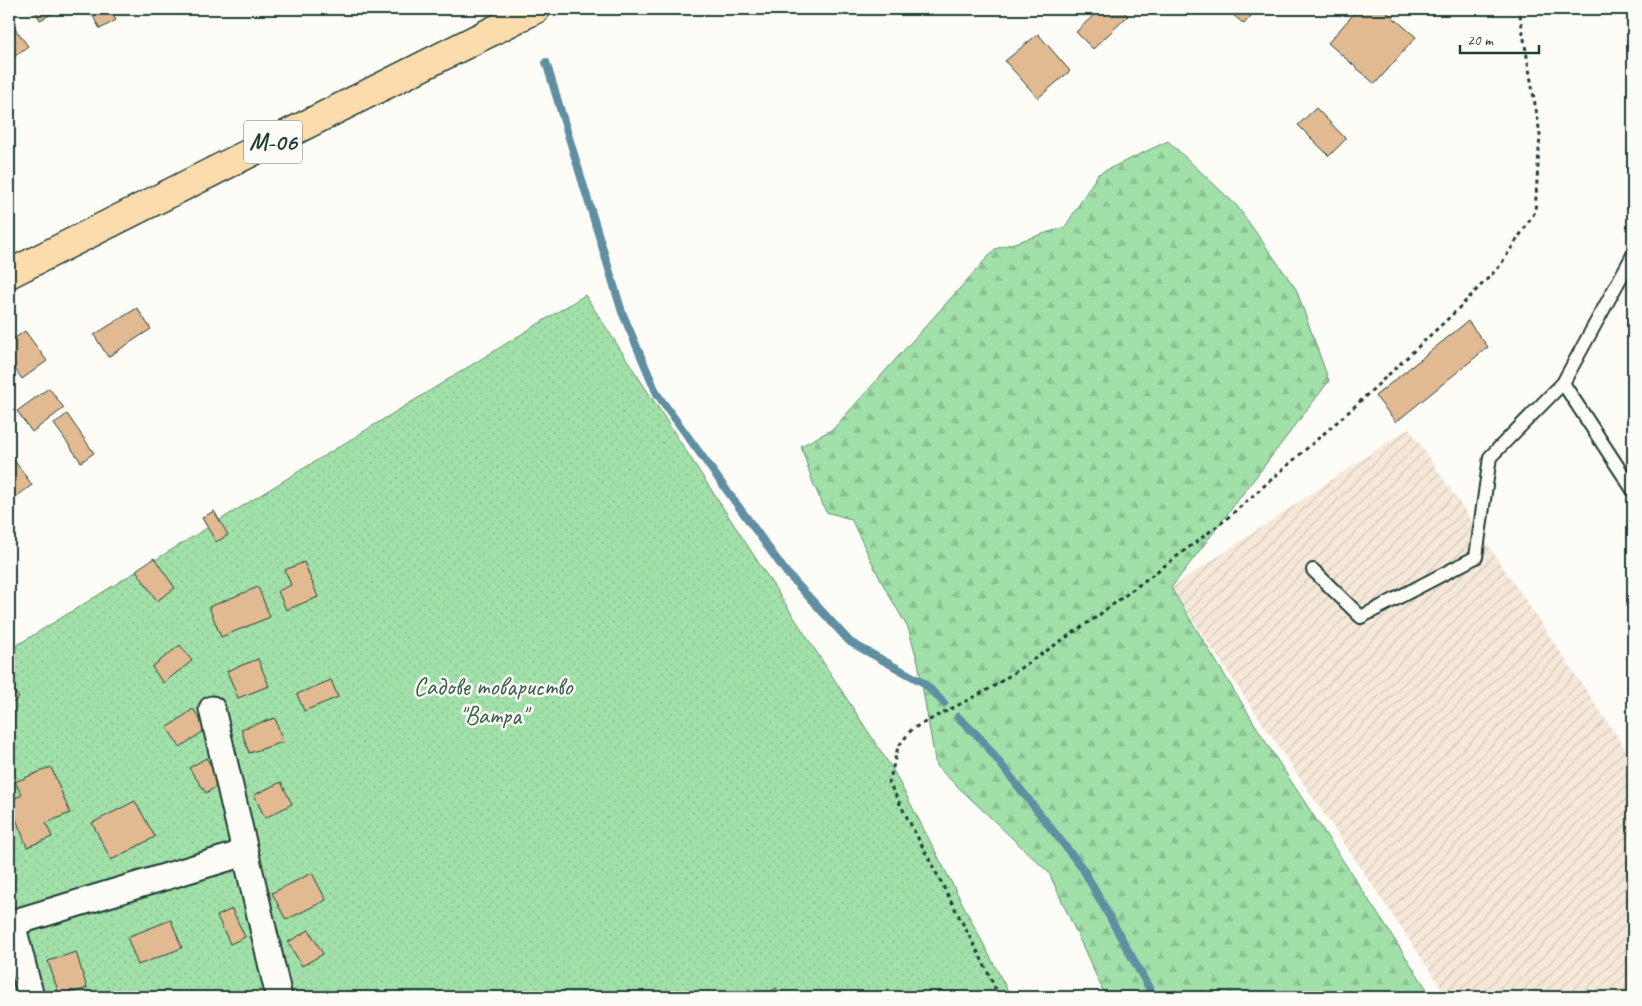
<svg xmlns="http://www.w3.org/2000/svg" width="1642" height="1006" viewBox="0 0 1642 1006" font-family="Caveat,sans-serif">
	<style>
		.industrial { fill: url(#industrial-furrows) }
		.grass { fill: url(#grass-dots); stroke: #608e6e }
		.forest { fill: url(#forest-firs); stroke: #608e6e }
		.lines { fill: none; stroke-linecap: round; stroke-linejoin: round }
		.stream { stroke: #608fa2; stroke-width: 8 }
		.building { fill: #e1ba91; stroke: #1f3d34 }
		.service-casing { stroke: #1f3d34; stroke-width: 16 }
		.minor-casing { stroke: #1f3d34; stroke-width: 29 }
		.trunk-casing { stroke: #1f3d34; stroke-width: 31 }
		.path { stroke: #1f3d34; stroke-width: 3; stroke-dasharray: 4 4; stroke-linecap: butt }
		.service { stroke: #fdfcf7; stroke-width: 12 }
		.minor { stroke: #fdfcf7; stroke-width: 25 }
		.trunk { stroke: #fcdcac; stroke-width: 28 }
		.labels { text-anchor: middle; stroke-width: 5; stroke-linejoin: round; paint-order: stroke }
		.shield { fill: #fdfcf7; stroke: #62766e; stroke-width: 1 }
		.shield-label { font-size: 24px; font-weight: bold; fill: #1f3d34 }
		.park-label { font-size: 25px; fill: #395e4b; stroke: #fdfcf7 }
	</style>
	<defs>
		<pattern id="industrial-furrows" width="10" height="10" patternUnits="userSpaceOnUse" patternTransform="scale(1.25)"><rect width="10" height="10" fill="#f5e8d8"/><path d="M-1 1l2-2M0 10L10 0M9 11l2-2" fill="none" stroke="#d2c8ba"/></pattern>
		<pattern id="grass-dots" width="8" height="8" patternUnits="userSpaceOnUse" patternTransform="scale(1.25)"><rect width="8" height="8" fill="#a1e0a9"/><path d="M2 2h.1M6 6h.1" fill="none" stroke="#8ac192" stroke-width="1.8" stroke-linecap="round"/></pattern>
		<pattern id="forest-firs" width="22" height="20" patternUnits="userSpaceOnUse" patternTransform="scale(1.25)"><rect width="22" height="20" fill="#a1e0a9"/><path d="M5 1l3.5 6h-7zM16 11l3.5 6h-7z" fill="#8ac192"/></pattern>
	</defs>
	<rect width="100%" height="100%" fill="#fdfcf7"/>
	<filter id="ink" filterUnits="userSpaceOnUse"><feTurbulence type="fractalNoise" baseFrequency=".02" numOctaves="2"/><feDisplacementMap in="SourceGraphic" scale="10" xChannelSelector="R" yChannelSelector="G"/><feConvolveMatrix kernelMatrix="1 2 1 2 8 2 1 2 1" color-interpolation-filters="sRGB"/></filter>
	<g filter="url(#ink)">
		<path class="industrial" d="M1409,428L1633,760V997H1448L1171,588Z"/>
		<path class="grass" d="M585,295L893,770L1011,997H9V650Z"/>
		<path class="forest" d="M1168,141L1237,206L1296,289L1329,381L1171,588L1272,752L1432,997H1106L1049,873L936,766L918,662L908,628L881,581L851,519L826,512L813,483L801,446L833,429L995,249L1065,227L1098,174Z"/>
		<g class="lines">
			<path class="stream" d="M546,62L622,312L657,394L786,572L850,642L924,683L944,703
				M958,717L981,739L1083,869L1154,997"/>
		</g>
		<path class="building" d="M34,9H62L40,20Z
			M89,9H110L116,20L100,29Z
			M1100,9H1121L1128,16L1093,49L1076,32Z
			M1226,9H1253L1255,11L1244,24Z
			M1358,9H1383L1416,37L1375,84L1328,43Z
			M9,21L28,46L9,61Z
			M1038,34L1070,71L1038,98L1005,61Z
			M1316,108L1346,139L1329,156L1298,125Z
			M137,308L151,329L108,357L94,335Z
			M1468,321L1488,347L1396,422L1375,396Z
			M25,331L47,361L22,379L9,360V342Z
			M49,388L64,408L32,432L17,411Z
			M67,414L94,453L81,462L54,424Z
			M9,453L32,485L9,502Z
			M214,511L228,535L216,542L202,518Z
			M154,558L175,588L157,601L136,570Z
			M304,562L318,597L286,610L278,591L291,585L285,570Z
			M258,587L270,617L221,637L209,607Z
			M180,645L192,661L163,683L152,667Z
			M258,659L269,686L238,698L227,671Z
			M331,680L338,697L304,711L297,694Z
			M9,683L19,698L9,705Z
			M193,709L207,729L180,747L167,728Z
			M275,718L283,742L249,753L241,729Z
			M206,758L222,783L206,793L189,768Z
			M51,767L70,813L46,823L52,837L27,847L9,801L22,795L15,782Z
			M281,782L292,804L265,818L254,795Z
			M135,801L155,837L111,860L92,823Z
			M312,873L326,900L286,920L272,893Z
			M232,909L245,937L230,944L217,916Z
			M171,920L182,948L138,965L127,937Z
			M309,930L323,954L302,966L288,942Z
			M76,952L87,988L60,997L48,961Z
			M776,988L782,997H769L767,994Z"/>
		<g class="lines">
			<g class="service-casing">
				<path id="service" d="M1563,383L1633,490
					M1313,570L1361,617L1476,557L1490,457L1563,383L1633,255"/>
			</g>
			<g class="minor-casing">
				<path id="minor" d="M212,709L279,997
					M12,923L31,997
					M9,924L244,853"/>
			</g>
			<g class="trunk-casing">
				<path id="trunk" d="M9,274L536,9"/>
			</g>
			<path class="path" d="M999,997L983,962L889,783L898,747L912,729L991,688L1095,618L1224,521L1353,408L1452,315L1499,267L1535,212L1540,134L1519,9"/>
			<use href="#service" class="service"/>
			<use href="#minor" class="minor"/>
			<use href="#trunk" class="trunk"/>
		</g>
	</g>
	<g class="labels">
		<rect class="shield" x="244" y="120.5" width="58" height="43" rx="4"/>
		<g class="shield-label">
			<text x="273" y="150">М-06</text>
		</g>
		<g class="park-label">
			<text x="493" y="695">Садове товариство<tspan x="493" dy="29">"Ватра"</tspan></text>
		</g>
	</g>
	<rect width="1642" height="1006" fill="none" stroke="#fdfcf7" stroke-width="30"/>
	<rect x="15" y="15" width="1612" height="976" fill="none" stroke="#1f3d34" stroke-width="2" filter="url(#ink)"/>
	<path d="M1460 45v8h79v-8" fill="none" stroke="#1f3d34" stroke-width="2.5"/>
	<text x="1467" y="45" font-size="15" fill="#1f3d34" stroke="#fdfcf7" stroke-width="4" paint-order="stroke">20 m</text>
</svg>
